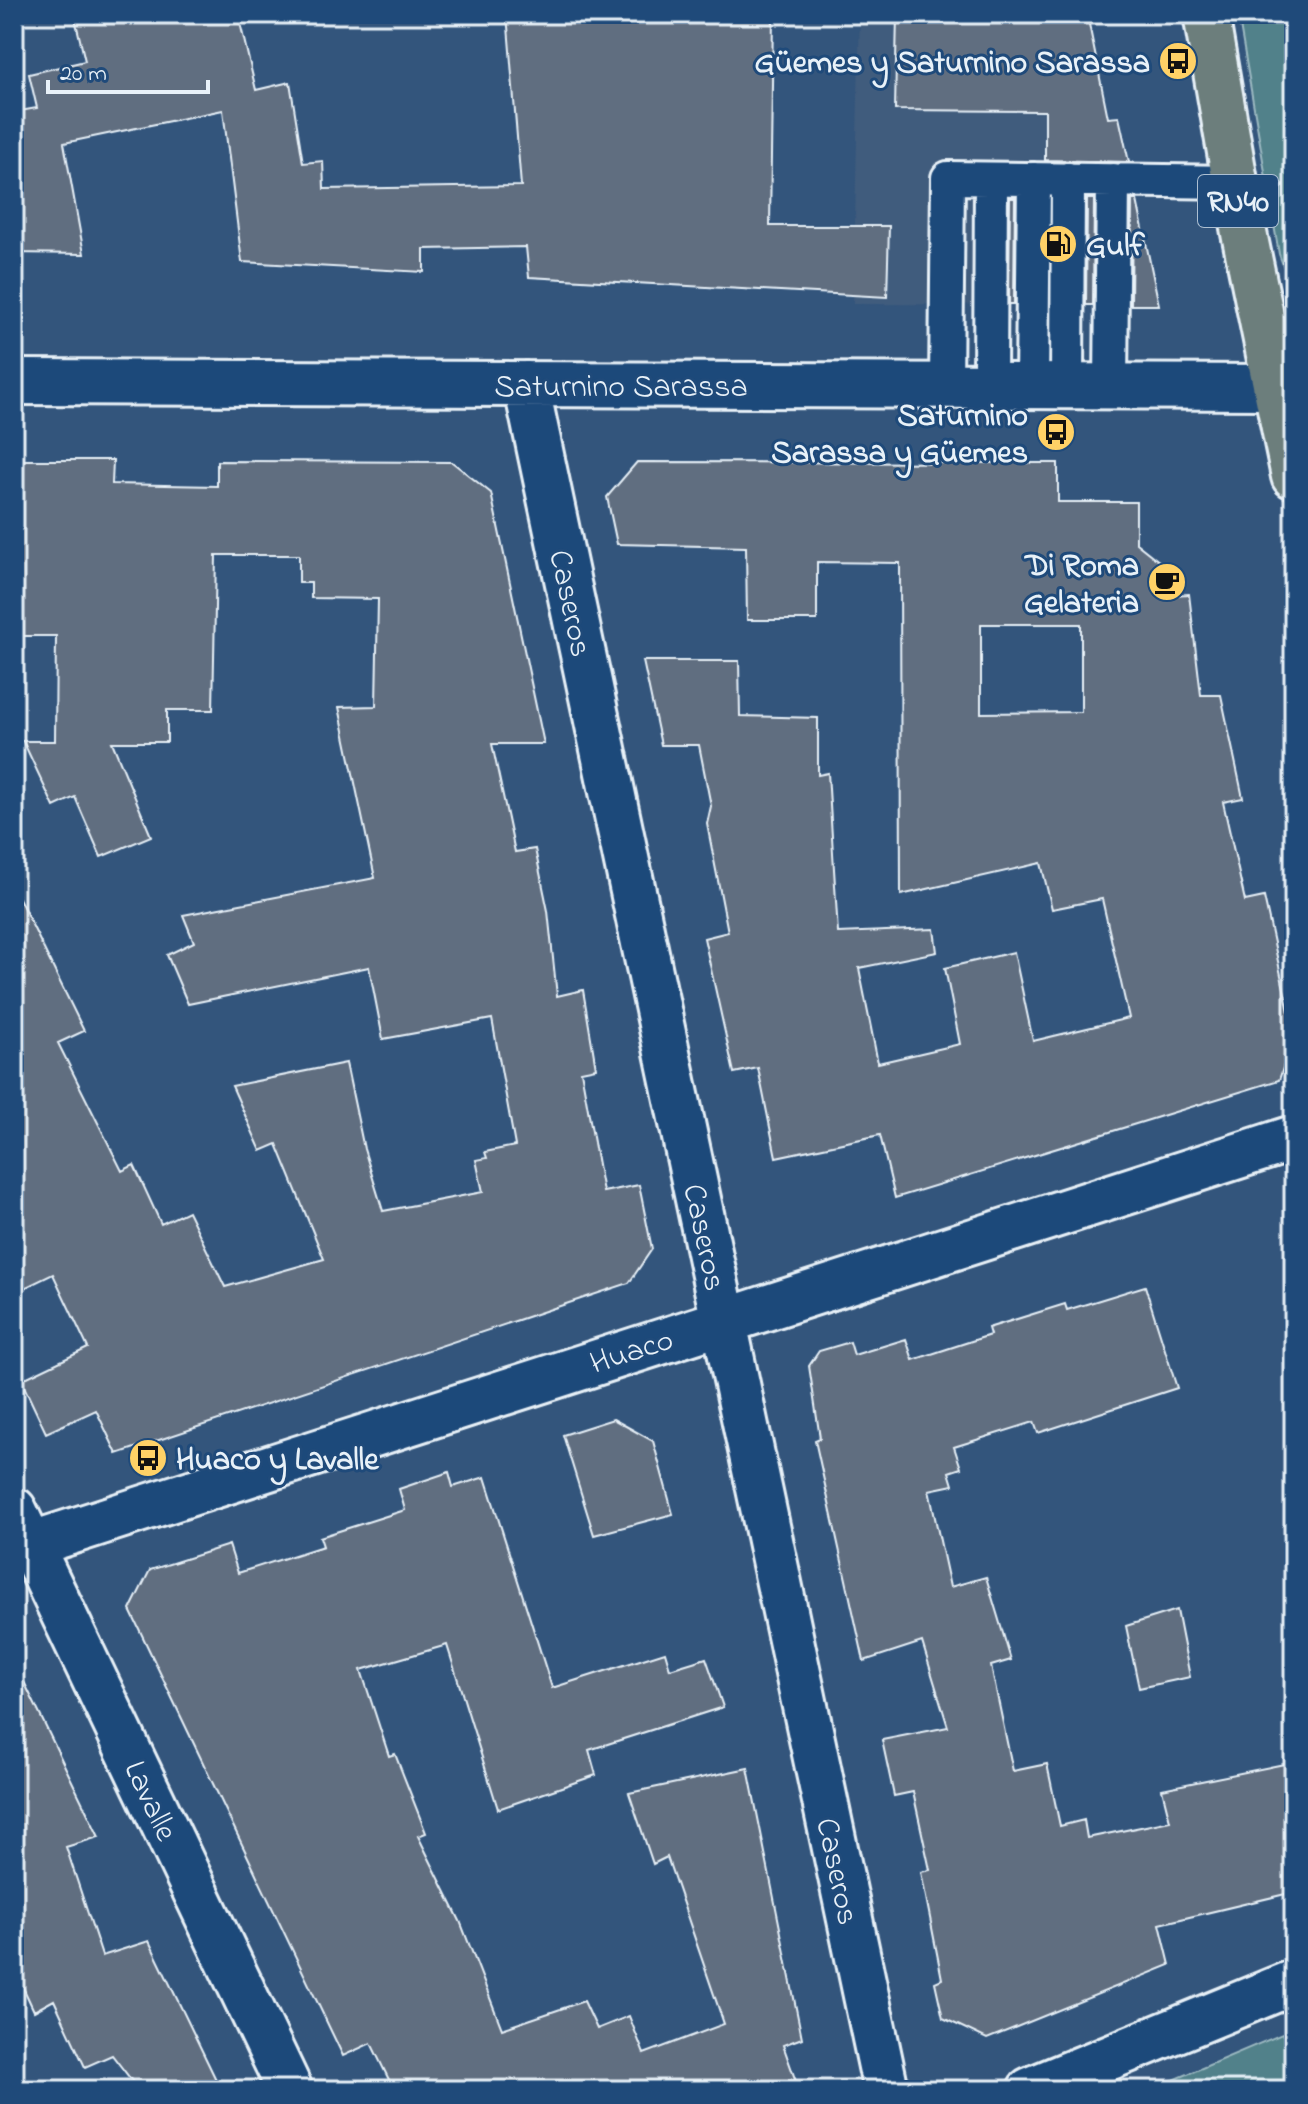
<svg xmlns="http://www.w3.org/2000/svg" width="1308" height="2104" viewBox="0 0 1308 2104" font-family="'Indie Flower',sans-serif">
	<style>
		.built { fill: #415c7d }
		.green { fill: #51818a; stroke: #9cb9c1; stroke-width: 2 }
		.building { fill: #616e80; stroke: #e8f1f8; stroke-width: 2; fill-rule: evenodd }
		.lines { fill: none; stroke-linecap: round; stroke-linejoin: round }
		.service-casing { stroke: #e8f1f8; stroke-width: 38 }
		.minor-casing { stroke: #e8f1f8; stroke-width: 50 }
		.tertiary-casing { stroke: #e8f1f8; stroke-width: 50 }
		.primary-casing { stroke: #e8f1f8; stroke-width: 50 }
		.service { stroke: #1f4a7a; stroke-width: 32 }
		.minor { stroke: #1f4a7a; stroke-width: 44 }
		.tertiary { stroke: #1f4a7a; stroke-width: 44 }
		.primary { stroke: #6c7e7c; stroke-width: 44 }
		.labels { text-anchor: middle; stroke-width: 6; stroke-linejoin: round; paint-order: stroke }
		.shield { fill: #1f4a7a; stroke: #acbfd2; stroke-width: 2 }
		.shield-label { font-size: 30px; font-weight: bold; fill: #e8f1f8 }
		.poi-label { font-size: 32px; font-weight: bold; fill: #e8f1f8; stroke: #1f4a7a; text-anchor: end }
		.street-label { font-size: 32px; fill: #e8f1f8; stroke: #1f4a7a }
	</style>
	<rect width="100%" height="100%" fill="#33557c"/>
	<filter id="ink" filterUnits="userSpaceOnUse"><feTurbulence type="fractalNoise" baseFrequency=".0125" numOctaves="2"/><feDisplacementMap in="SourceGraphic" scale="16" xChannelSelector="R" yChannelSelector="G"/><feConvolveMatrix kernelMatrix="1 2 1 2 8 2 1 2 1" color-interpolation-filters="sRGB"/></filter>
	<g filter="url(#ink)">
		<path class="built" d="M860,14H1087L1138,268L1108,305L853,304Z"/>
		<path class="green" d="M1238,14H1294V295L1279,254Z
			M1294,2029V2090H1150Z"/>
		<path class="building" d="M74,14H238L256,90L290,82L303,163L323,161L324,189L521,186L507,14H773L770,226H889L887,297L529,277L526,247L424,249V272L242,262L223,110L64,143L84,254L14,253V112L37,108L29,74L85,61Z
			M897,14H1087L1108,118L1119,117L1129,162L1045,160V111L895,110Z
			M1010,198H1015L1014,304H1009Z
			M1087,199H1094L1093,305H1086Z
			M1132,200H1137L1159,305H1131Z
			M14,460H113L112,484L217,486V461L452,462L491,493L544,744H492L515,852L535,849L548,911L557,996L583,990L596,1068L581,1071L603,1192L639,1185L652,1249L629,1283L117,1454L96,1410L46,1433L21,1380L88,1348L53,1274L14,1293V888L84,1031L58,1043L122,1171L134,1165L161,1224L188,1211L225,1287L324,1259L277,1144L261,1151L232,1086L346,1063L364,1149L383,1211L483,1192L476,1160L487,1158L485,1152L515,1146L492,1019L383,1039L369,967L188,1004L167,955L194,942L183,915L375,878L339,707L376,706L378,599L311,598V583H299V555H216L213,710H167V742H112L151,836L101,857L75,797L54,807L23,741H55L56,636H14Z
			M637,462L1058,463V502H1136V543L1170,570L1171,595L1189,594L1201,695H1221L1243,798L1223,802L1245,901L1264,897L1294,1035L1279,1080L895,1198L880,1135L776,1157L758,1068L734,1073L704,938L728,932L707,824L711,806L699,745H661L643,661H739L740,716L818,718V775L828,773L838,933L934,929L937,952L859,968L878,1063L960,1044L945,968L1014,952L1033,1041L1129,1018L1102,899L1052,909L1041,863L901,895L900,563L817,562V620H747L746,547L617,544L607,497ZM981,624H1081V712L981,713Z
			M1145,1286L1177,1388L1038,1433L1034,1422L954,1447L961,1468L949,1472L953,1485L929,1490L950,1587L986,1577L1011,1660L991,1666L1013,1771L1047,1764L1060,1826L1084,1820L1087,1838L1170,1821L1162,1789L1294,1762V1892L1160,1924L1170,1965L987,2039L943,2018L935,1982L942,1979L921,1872L930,1870L913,1792L894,1796L882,1740L948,1727L922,1642L864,1661L815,1440L820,1438L809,1366L819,1351L850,1342L854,1355L906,1339L913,1360L990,1335L988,1328L1065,1304L1067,1310Z
			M613,1419L653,1441L673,1514L594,1535L563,1435Z
			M449,1472L453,1487L485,1477L552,1688L665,1652L670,1669L706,1658L723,1707L589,1750L596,1775L498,1809L447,1645L361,1670L389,1756L395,1754L426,1833L418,1836L460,1921L502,2029L584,2001L597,2029L629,2016L644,2054L724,2024L667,1857L653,1864L629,1793L748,1768L802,2038L783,2045L799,2090H394L371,2043L343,2056L130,1610L150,1570L229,1545L238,1573L323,1546L320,1537L405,1510L399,1489Z
			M1177,1610L1190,1677L1139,1688L1126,1626Z
			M14,1661L99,1837L66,1847L102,1956L149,1941L221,2090H139L112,2055L85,2067L54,2000L34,2011L14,1968Z"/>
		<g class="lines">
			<g class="service-casing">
				<path id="service" d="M946,386L948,178L1235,182
					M990,386L991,179
					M1032,386L1034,179
					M1067,386L1068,179
					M1111,386L1113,180"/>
			</g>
			<g class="minor-casing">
				<path id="minor" d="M14,382L1276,387L1294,383
					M526,384L886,2090
					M14,1510L290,2090
					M14,1550L1294,1138"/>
			</g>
			<g class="tertiary-casing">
				<path id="tertiary" d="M1030,2090L1294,1982"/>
			</g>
			<g class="primary-casing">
				<path id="primary" d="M1206,14L1244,233L1294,476"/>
			</g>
			<use href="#service" class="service"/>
			<use href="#minor" class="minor"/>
			<use href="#tertiary" class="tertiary"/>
			<use href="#primary" class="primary"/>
		</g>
	</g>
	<defs>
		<g id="bus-disc" transform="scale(2)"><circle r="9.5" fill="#ffd166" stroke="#1f4a7a"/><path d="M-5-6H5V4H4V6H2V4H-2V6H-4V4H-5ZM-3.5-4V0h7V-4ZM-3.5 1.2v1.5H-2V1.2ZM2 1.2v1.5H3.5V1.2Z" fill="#111"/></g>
		<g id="fuel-disc" transform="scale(2)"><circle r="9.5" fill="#ffd166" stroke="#1f4a7a"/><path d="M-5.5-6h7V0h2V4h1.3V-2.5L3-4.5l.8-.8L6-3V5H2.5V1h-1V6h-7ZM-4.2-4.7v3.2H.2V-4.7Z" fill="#111"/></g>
		<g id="cafe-disc" transform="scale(2)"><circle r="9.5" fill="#ffd166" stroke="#1f4a7a"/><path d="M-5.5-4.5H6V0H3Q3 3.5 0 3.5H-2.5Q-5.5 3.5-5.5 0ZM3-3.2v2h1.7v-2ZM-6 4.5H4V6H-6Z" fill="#111"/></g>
	</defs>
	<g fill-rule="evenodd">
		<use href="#bus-disc" x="1178" y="61"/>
		<use href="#fuel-disc" x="1058" y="244"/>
		<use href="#bus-disc" x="1056" y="432"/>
		<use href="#cafe-disc" x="1167" y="582"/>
		<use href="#bus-disc" x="148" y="1458"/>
	</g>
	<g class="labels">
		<rect class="shield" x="1198" y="175" width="80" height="52" rx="6"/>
		<g class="shield-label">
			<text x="1238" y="211">RN40</text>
		</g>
		<g class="poi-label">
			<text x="1150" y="72">Güemes y Saturnino Sarassa</text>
			<text x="1086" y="255" text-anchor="start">Gulf</text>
			<text x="1028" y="425">Saturnino<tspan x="1028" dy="37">Sarassa y Güemes</tspan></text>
			<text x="1139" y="575">Di Roma<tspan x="1139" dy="37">Gelateria</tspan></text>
			<text x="176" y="1469" text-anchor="start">Huaco y Lavalle</text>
		</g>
		<g class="street-label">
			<text x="621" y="396">Saturnino Sarassa</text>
			<text transform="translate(572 603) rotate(78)" y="11">Caseros</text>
			<text transform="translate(706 1237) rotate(78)" y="11">Caseros</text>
			<text transform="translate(631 1350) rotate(-18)" y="11">Huaco</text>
			<text transform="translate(152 1800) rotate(65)" y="11">Lavalle</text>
			<text transform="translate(839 1871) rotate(78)" y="11">Caseros</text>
		</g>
	</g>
	<rect width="1308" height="2104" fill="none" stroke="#1f4a7a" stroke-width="48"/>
	<rect x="24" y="24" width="1260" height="2056" fill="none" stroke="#e8f1f8" stroke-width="3" filter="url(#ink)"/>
	<path d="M48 80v12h160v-12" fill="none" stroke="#e8f1f8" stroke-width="4"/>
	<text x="60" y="80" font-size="24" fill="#e8f1f8" stroke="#1f4a7a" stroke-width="6" paint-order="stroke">20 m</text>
</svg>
